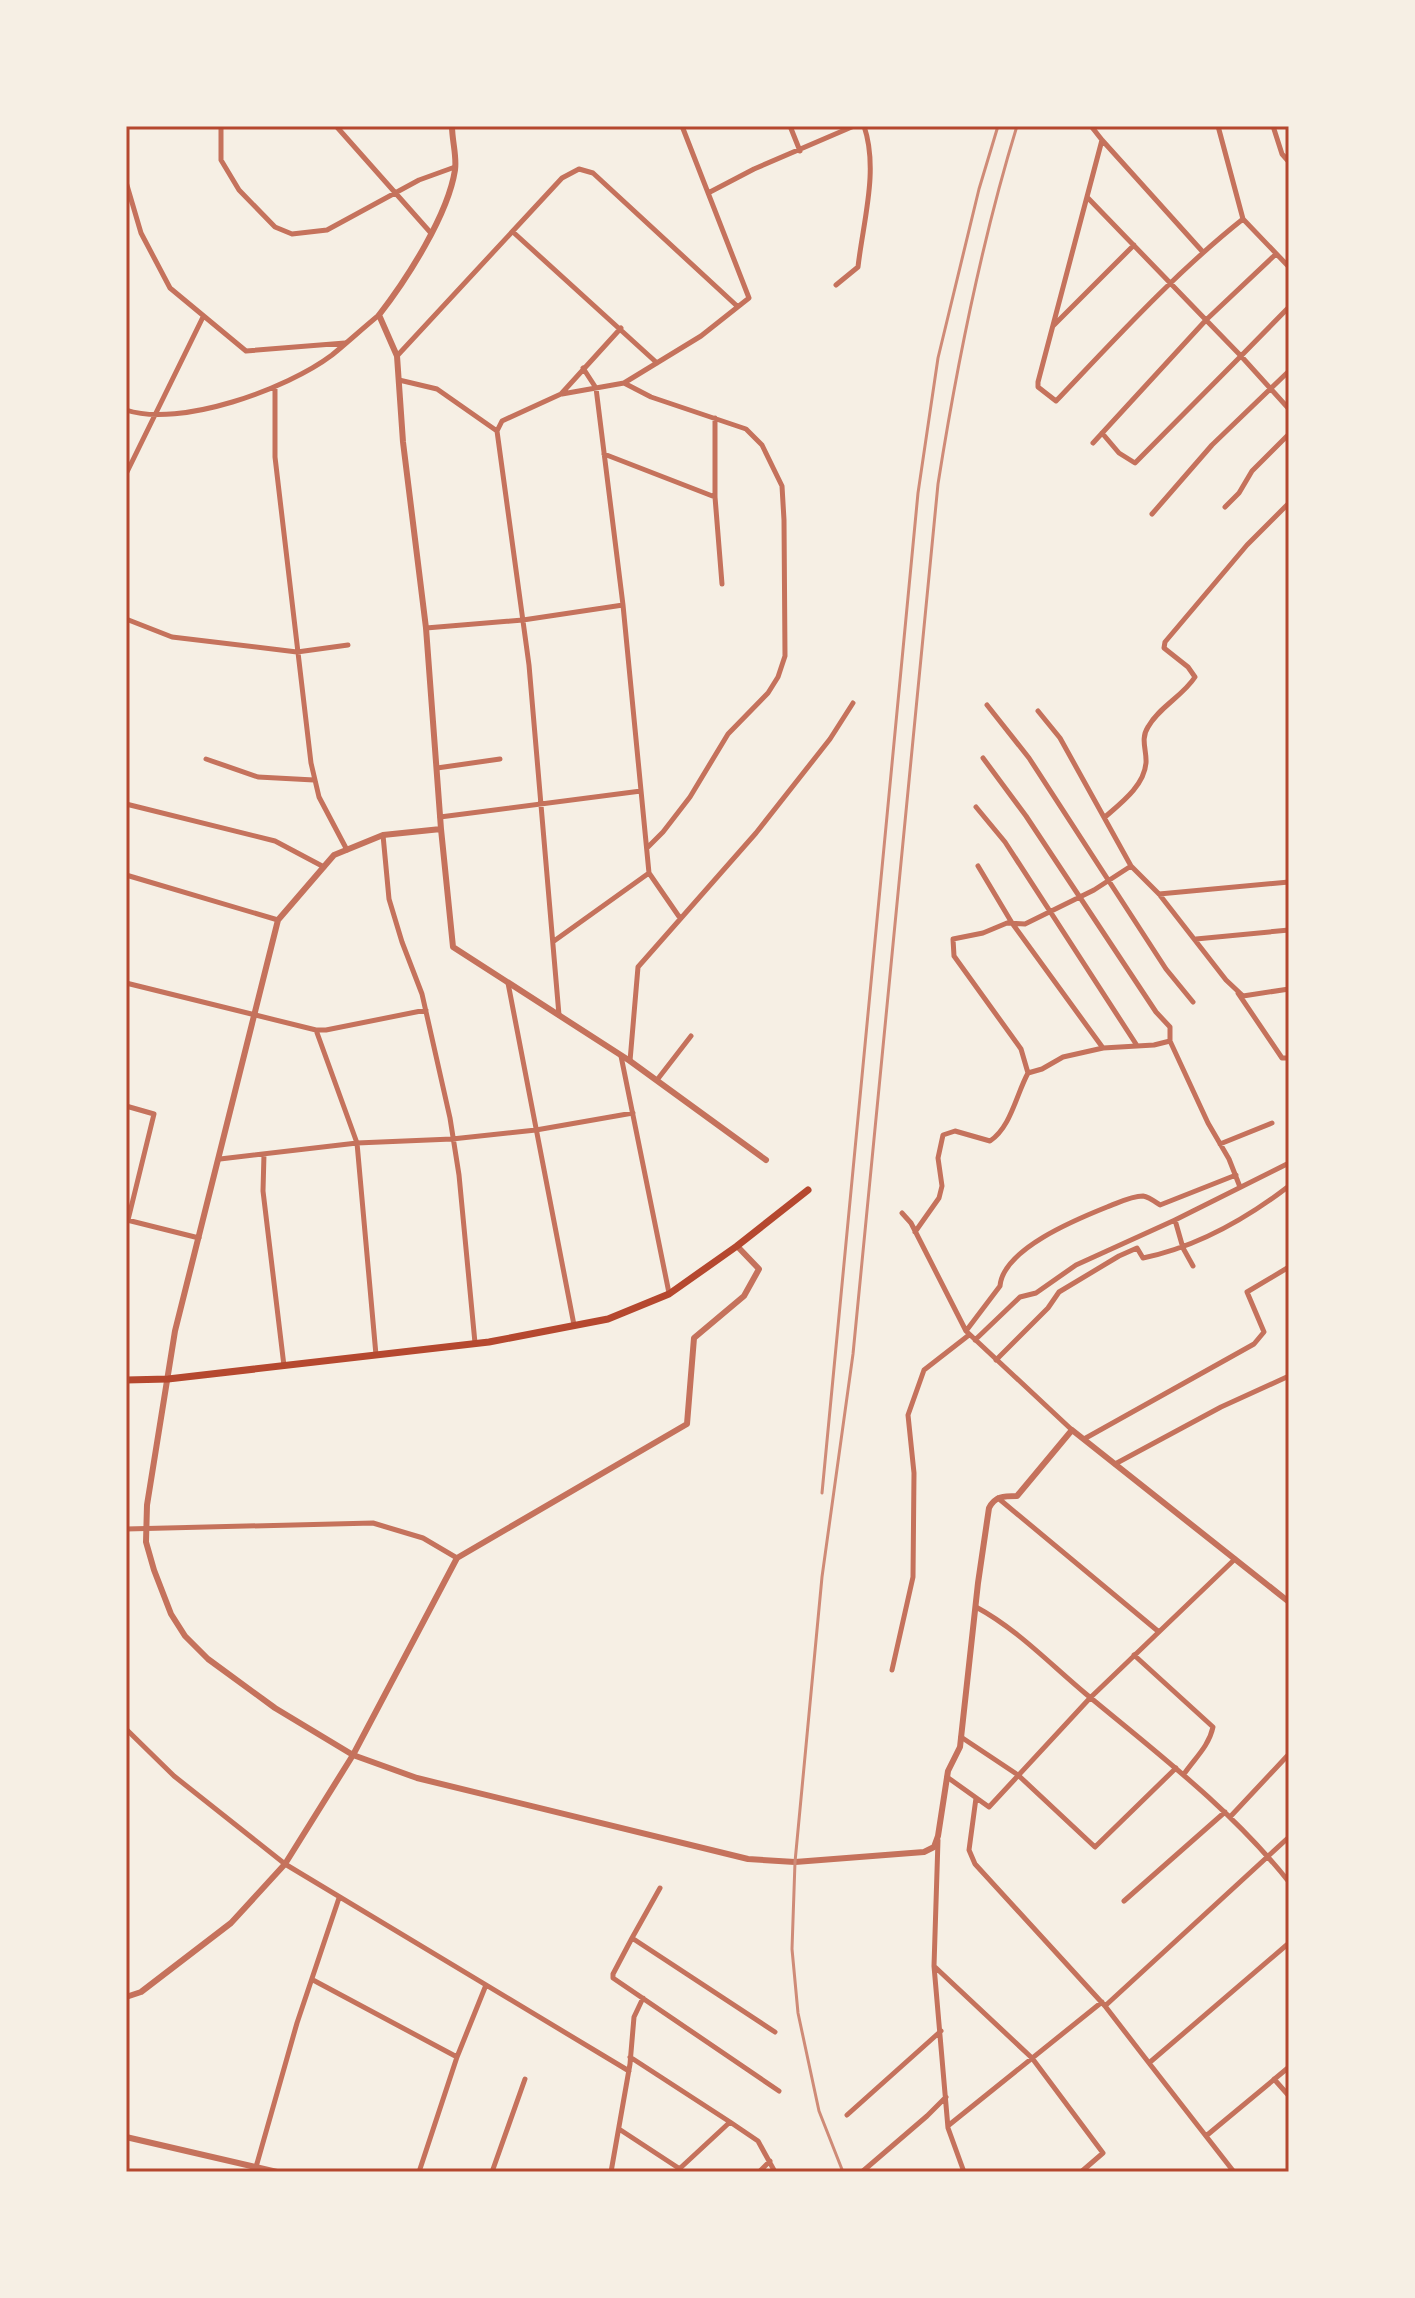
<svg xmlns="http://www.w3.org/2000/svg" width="1415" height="2298" viewBox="0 0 1415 2298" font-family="Poppins,sans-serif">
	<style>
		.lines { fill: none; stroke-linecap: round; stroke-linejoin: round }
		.minor { stroke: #c5725c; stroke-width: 5 }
		.tertiary { stroke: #c5725c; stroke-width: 6 }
		.secondary { stroke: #b5482f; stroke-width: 7 }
		.rail { stroke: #cf8b77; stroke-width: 3 }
		.neatline { fill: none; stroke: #b5482f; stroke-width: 3 }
	</style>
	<rect width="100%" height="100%" fill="#f6efe4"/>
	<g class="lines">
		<path class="minor" d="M221,126V160L239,190L275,227L292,234L327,230L419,180L455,167
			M336,126L430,232
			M790,126L800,151
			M1091,126L1102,140L1038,382V387L1056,401C1116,338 1175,273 1243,219L1289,267
			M1218,126L1243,219
			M1273,126L1282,154L1289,162
			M1102,140L1202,251
			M126,182L141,233L170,288L246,351L345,343
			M710,192L754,169L854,126
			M1087,197L1206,320L1093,443
			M513,232L657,363
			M1276,254L1206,320L1241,356L1289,307
			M836,285L858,267C863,222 879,170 864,126
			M1053,326L1134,245
			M397,356L562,178L579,169L593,173L737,306
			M583,368L596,388L623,605L649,873L680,918
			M399,380L437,389L497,431
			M624,383L651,397L746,429L762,445L782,486L784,520L785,656L778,677L768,693L728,734L690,797L663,832L647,848
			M275,387V457L311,763L319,797L347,850
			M562,394L624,383L701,336L749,298L682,126
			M126,410C180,428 287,389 332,355C348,342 363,328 379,315
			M715,418V497L722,584
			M1102,433L1119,453L1135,463L1241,356L1289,409
			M604,454L715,497
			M126,474L203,317
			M1225,507L1239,493L1252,471L1289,434
			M1152,514L1212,445L1289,371
			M126,619L172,637L297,652L348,645
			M426,628L523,620L623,605
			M987,705L1029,758L1166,969L1193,1002
			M1038,711L1060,738L1131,866L1159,894L1226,980L1243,996L1238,993L1282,1058H1289
			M983,758L1026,816L1156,1012L1170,1027V1041
			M206,759L258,777L314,780
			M437,768L500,759
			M126,804L275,841L324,867
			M976,807L1005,842L1136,1044
			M440,817L641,791
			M1105,817C1121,803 1144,786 1146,763C1147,751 1140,739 1148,727C1159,707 1183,696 1195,677L1188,667L1164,648L1165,642L1247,545L1289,503
			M383,835L389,899L402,942L422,994L450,1118L459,1175L475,1343
			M978,866L1012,923L1103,1048
			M126,875L278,920
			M1159,894L1289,882
			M1196,939L1289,930
			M554,941L649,873
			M126,983L316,1030H326L426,1010
			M508,983L574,1325
			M1243,996L1289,989
			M559,1015L529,665L497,431L502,421L561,394L621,328
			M316,1030L357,1143L376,1355
			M621,1056L669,1293
			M630,1061L638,967L756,833L830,739L853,703
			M1028,1073L1021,1049L954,956L953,939L983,933L1007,923L1025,924L1094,890L1131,866
			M657,1080L691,1036
			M126,1106L154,1114L128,1220
			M1220,1144L1272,1123
			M264,1154L263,1191L284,1366
			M220,1159L357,1143L452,1139L536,1130L633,1113
			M902,1213L911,1223L966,1331L1072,1430
			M127,1220L199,1238
			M1175,1220L1183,1248L1193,1266
			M915,1232L939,1198L942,1186L938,1158L943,1135L955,1131L990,1141C1011,1127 1016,1095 1028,1073L1042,1069L1063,1057L1103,1048L1154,1045L1170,1041L1208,1123L1229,1159L1240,1187
			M966,1331L1000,1286C1003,1249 1077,1219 1107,1207C1118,1203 1131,1196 1143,1196C1149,1197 1154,1201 1160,1205L1236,1175
			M975,1340L1020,1297L1036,1293L1076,1265L1175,1220L1289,1163
			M996,1360L1048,1308L1059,1292L1119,1256L1137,1248L1143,1258C1197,1247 1246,1219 1289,1186
			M1084,1439L1254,1344L1264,1332L1247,1292L1289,1267
			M1115,1464L1221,1407L1289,1376
			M998,1498L1159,1632
			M126,1529L373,1523L423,1538L457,1558
			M976,1607C1017,1629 1050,1664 1086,1694C1157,1753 1231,1809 1289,1882
			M1134,1655L1213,1727C1209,1746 1195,1758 1184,1774
			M892,1670L913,1577L914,1473L908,1415L924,1370L969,1335
			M126,1729L174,1776L285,1864L629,2071
			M961,1737L1018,1775L1095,1847L1176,1768
			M947,1777L989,1807L1090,1698L1235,1559
			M976,1798L969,1850L975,1864L1105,2006L1149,2063
			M1230,1817L1289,1754
			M938,1840L934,1966L948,2128L964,2172
			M1124,1901L1225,1812
			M632,1938L660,1888
			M935,1967L1032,2058L1103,2153L1081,2172
			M313,1980L457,2057
			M1105,2006L1289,1837
			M775,2032L632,1938L613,1974V1978L779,2091
			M630,2057L730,2122L676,2172
			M1274,2079L1289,2096
			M847,2115L941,2031
			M730,2122L758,2141L775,2172
			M949,2125L1102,2002
			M619,2129L680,2169
			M1206,2136L1289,2067
			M256,2167L297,2023L339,1898
			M863,2171L927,2116L946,2097
			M419,2172L457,2057L486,1985
			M492,2172L525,2079
			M611,2172L630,2064L634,2017L643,1998
			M759,2172L770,2161
			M1234,2172L1149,2063L1289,1943"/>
		<path class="tertiary" d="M452,126C452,141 457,156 455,170C448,215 407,279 379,315L397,356L403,442L426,628L441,829L383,835L334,855L278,920L175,1331L147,1505L146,1542L154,1570L171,1614L185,1636L208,1659L275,1708L353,1755L417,1778L748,1859L795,1862L924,1852L934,1847L938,1836L948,1771L960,1747L978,1583L989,1508C995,1496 1004,1496 1017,1496L1072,1430L1289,1602
			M441,829L453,947L630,1061L766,1160
			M126,1997L141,1992L231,1923L285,1864L353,1755L457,1558L687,1424L694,1338L744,1296L759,1269L737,1246
			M126,2137L277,2172"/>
		<path class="secondary" d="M126,1380L168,1379L489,1342L608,1319L669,1294L737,1246L808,1190"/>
		<path class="rail" d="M822,1493L918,493L938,358L979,189L998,126
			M843,2172L819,2111L798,2013L792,1949L795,1862L822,1577L853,1354L938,484C957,364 981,243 1017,126"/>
	</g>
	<rect width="1415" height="2298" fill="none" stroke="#f6efe4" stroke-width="256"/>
	<rect x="128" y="128" width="1159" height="2042" class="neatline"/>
</svg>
